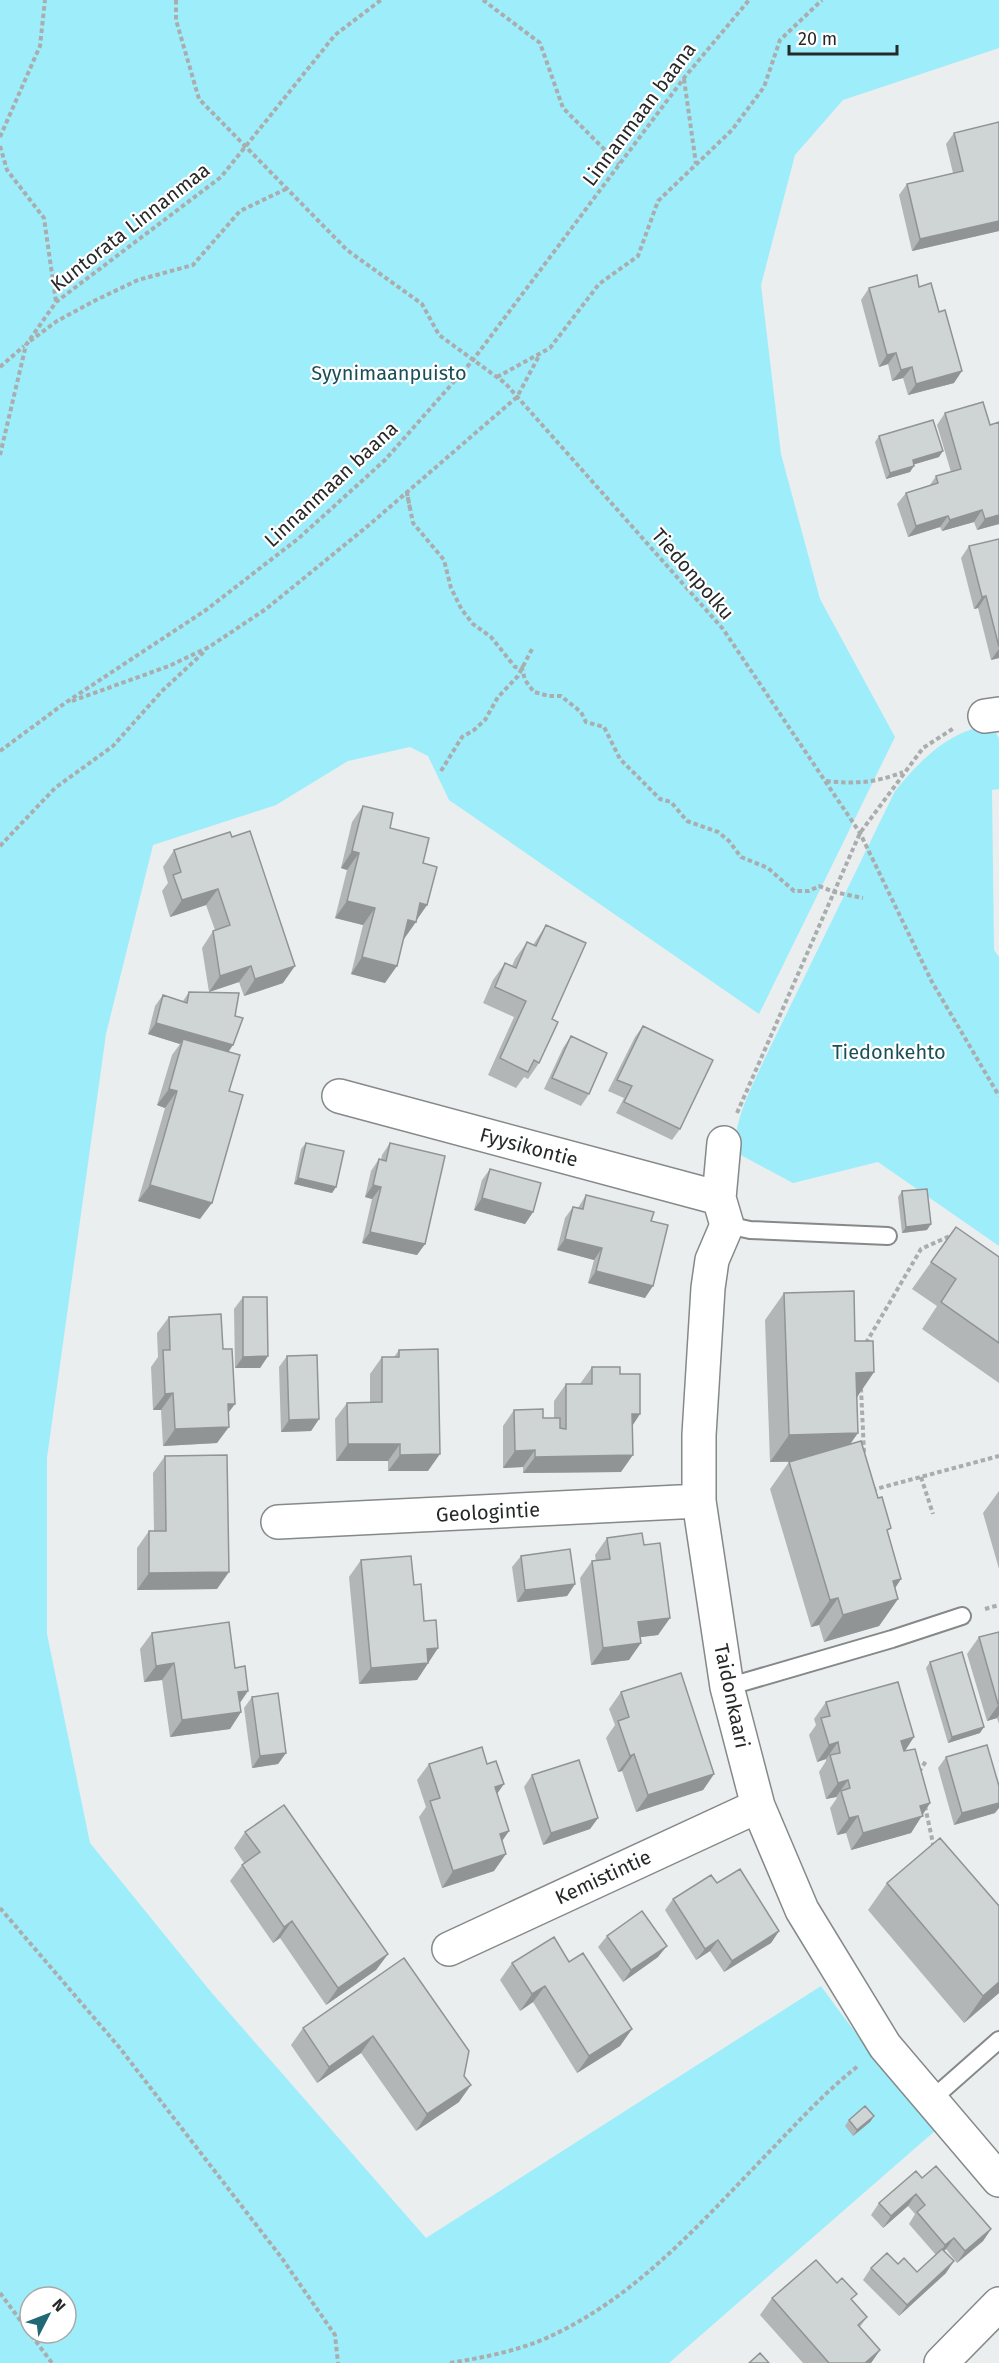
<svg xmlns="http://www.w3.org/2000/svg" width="999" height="2363" viewBox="0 0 999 2363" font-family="'Fira Sans',sans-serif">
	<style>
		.green { fill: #9eedfb; fill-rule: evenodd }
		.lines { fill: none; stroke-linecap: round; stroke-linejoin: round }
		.lane-casing { stroke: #848989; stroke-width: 20 }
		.street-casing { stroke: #848989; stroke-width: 36 }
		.path { stroke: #aaadae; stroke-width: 4; stroke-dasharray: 4.5 3; stroke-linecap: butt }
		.lane { stroke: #fff; stroke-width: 16 }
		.street { stroke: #fff; stroke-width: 33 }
		.wall { fill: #b2b6b7 }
		.shaded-wall { fill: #919495 }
		.building { fill: #cfd4d5; stroke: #919495; stroke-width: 1.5 }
		.labels { text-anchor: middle; stroke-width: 4.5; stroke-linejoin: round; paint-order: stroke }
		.street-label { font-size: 20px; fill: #272929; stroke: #fff }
		.park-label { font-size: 20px; fill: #1a4f57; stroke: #fff }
	</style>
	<rect width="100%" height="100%" fill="#eaeeef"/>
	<path class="green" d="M0,0H999V48L843,100L795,155L761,285L781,454L820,599L895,737L759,1014L449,800L428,756L410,747L348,761L276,805L153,845L106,1034L47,1458V1634L90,1843L211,1992L426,2238L821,1986C857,2036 895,2084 936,2130L669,2363H0ZM30,2297H66V2333H30Z
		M992,725L999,739V789L992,790L994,950L999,957V1246L878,1162L793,1183L735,1152C734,1119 751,1089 764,1060L895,791C920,760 951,729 992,725Z"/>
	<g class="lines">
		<g class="lane-casing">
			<path id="lane" d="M727,1225L750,1230L888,1236
				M727,1687L892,1639L962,1616
				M931,2100L999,2040"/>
		</g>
		<g class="street-casing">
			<path id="street" d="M985,716L999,714
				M339,1096L719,1198
				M724,1143L719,1198L727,1225L712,1260L708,1288L699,1435V1501L727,1687L758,1806L802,1910L885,2046L999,2180
				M278,1522L699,1501
				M449,1949L758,1806
				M941,2363L999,2304"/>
		</g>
		<path class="path" d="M176,0V20L199,99L347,250L422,304L439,335L505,383L723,629L860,833L932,982L999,1096
			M483,0L540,43L563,108L619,164
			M684,79L696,164
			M0,137L40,46L45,0
			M0,146L7,170L44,218L56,302
			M30,341L57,321L96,300L138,280L193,265L240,211L288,188
			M0,367L24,346
			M497,377L550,348L599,284L638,256L658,201L732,130L764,87L780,40L822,0
			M0,455L26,345L56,302L221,177L335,35L381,0
			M410,509L407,493L413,523L444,560L451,588L462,610L473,624L491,637L515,667L522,668L525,680L534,692L549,696H561L581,712L586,722L604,727L620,759L660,799L671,802L687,821L718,832L729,841L741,857L768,868L794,891H809L819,886L834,892L863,898
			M72,701L169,666L209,647L266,609L369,525L517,397L540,354
			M0,751L65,703L206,610L299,538L385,460L473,360L684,78L749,0
			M441,771L462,737L474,730L485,720L498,697L518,676L532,649
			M826,781C855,784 875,783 903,772
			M0,846L55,788L113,746L162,691L205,651
			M737,1113L860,833L923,748L954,728
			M866,1343L921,1249L952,1235L954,1236
			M861,1388L864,1453
			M921,1477L933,1514
			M872,1490L999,1456
			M985,1609L999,1605
			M919,1772L926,1761
			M925,1806L934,1848
			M0,1908L119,2047L281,2257L335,2335L338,2363
			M0,2293L52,2363
			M450,2363C486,2357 523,2350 555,2334C641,2293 705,2218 770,2151C798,2122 826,2091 858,2066"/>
		<use href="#lane" class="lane"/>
		<use href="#street" class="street"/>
	</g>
	<path class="wall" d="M954,133L999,231L912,251L899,195L907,184L953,173L946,144Z
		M919,287L954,383L908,395L903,378L892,381L888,364L879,367L861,300L869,288Z
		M945,413L990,425L999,422V524L977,530L974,522L942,531L940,527L908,537L897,504L906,493L930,485L936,476L951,472L937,425Z
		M879,436L939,457L914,464L910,472L886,479L875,442Z
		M999,539V658L991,660L978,608L974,609L961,558L969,546Z
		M363,806L390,828L423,863L427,905L403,939L385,983L351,974L363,925L335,918L347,870L341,868L352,822Z
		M230,832L283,983L244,996L239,982L209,992L202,948L213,931L215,930L206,905L170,917L162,891L168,883L163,867L174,850Z
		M546,925L552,1019L539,1063L528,1079L524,1077L516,1088L488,1075L514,1017L483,1003L493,980L505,963L512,966L515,959L527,942L533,945Z
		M189,992L229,1052V1091L200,1219L138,1201L165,1108L157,1105L172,1055L180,1044L148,1034L155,1006L163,995L183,1001Z
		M643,1026L680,1129L672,1140L616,1113L624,1098L608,1091L635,1037Z
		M571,1036L589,1094L581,1106L544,1089L563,1048Z
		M306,1143L336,1187L332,1193L294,1184L301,1149Z
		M390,1143L425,1244L417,1255L362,1243L372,1199L365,1197L371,1171L379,1159L381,1160L382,1155Z
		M490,1169L533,1212L525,1224L474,1210L482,1180Z
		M902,1191L927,1230L902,1233L898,1197Z
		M586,1195L651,1221L645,1298L588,1283L594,1260L557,1250L565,1218L573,1207L578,1208Z
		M956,1227L999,1257V1383L922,1329L937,1306L912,1289Z
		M784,1293L855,1341L874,1372L857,1397L851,1444L888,1533L901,1579L895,1588L898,1599L879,1626L824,1642L819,1625L811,1627L770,1489L789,1462H770L765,1320Z
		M243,1297L268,1356L260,1368H235L234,1309Z
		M169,1317L223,1349L228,1413L217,1443L163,1446L161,1410H153L151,1367L158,1357L157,1333Z
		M399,1350L428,1471H388V1461H336L335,1419L347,1403L370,1402V1374L382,1357H394Z
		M287,1356L319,1419L311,1431L281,1432L279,1367Z
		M592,1367L620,1374L640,1414L632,1425L621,1472L523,1473V1467L503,1468V1426L514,1410L543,1418H554V1401L566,1384H580Z
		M165,1456L217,1589L137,1590V1548L149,1531H154L153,1473Z
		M999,1491V1569L983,1513Z
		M607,1538L644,1545L670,1618L658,1635L640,1637L629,1660L591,1665L580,1578L592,1561H596L595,1555Z
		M521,1556L575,1584L567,1596L517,1602L512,1567Z
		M361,1560L414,1585L424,1621L438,1648L417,1680L359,1684L349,1577Z
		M999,1632V1724L997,1718L987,1721L967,1654L979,1637Z
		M152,1633L235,1668L248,1691L240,1703L241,1712L230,1729L170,1737L162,1680L144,1682L140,1649Z
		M930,1662L980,1733L948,1743L926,1668Z
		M621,1692L714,1774L703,1790L636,1812L622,1771L618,1772L606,1738L615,1725L609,1709Z
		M252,1697L286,1753L278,1764L252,1768L244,1708Z
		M826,1702L904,1751L930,1803L911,1833L851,1850L846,1833L837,1835L830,1808L837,1798L836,1797L826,1799L819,1772L826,1761V1759L817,1762L809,1735L816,1725L814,1719Z
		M946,1757L995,1813L954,1825L938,1768Z
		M429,1764H487L504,1784L497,1793L509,1831L502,1841L494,1871L442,1888L419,1817L426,1807L417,1780Z
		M532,1775L598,1818L590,1829L543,1845L524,1787Z
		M245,1832L388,1954L376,1970L326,2005L280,1938L273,1943L230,1881L242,1865L244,1863L234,1848Z
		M717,1883L779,1931L771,1943L724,1972L710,1951L696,1960L665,1910L673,1899Z
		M887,1883L999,1906V1993L964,2023L868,1910Z
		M607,1936L658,1957L623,1982L598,1947Z
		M404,1958L459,2102L416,2131L361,2053L317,2083L291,2045L303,2028Z
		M569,1962L632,2029L620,2046L577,2073L533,2002L520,2011L500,1980L512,1963Z
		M874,2116L870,2122L853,2136L845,2126L849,2120Z
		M922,2178L991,2229L983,2241L957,2263L946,2249L944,2251L946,2273L899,2316L863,2280L871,2268L898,2264L917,2272L936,2255L909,2224L915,2214L908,2206L883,2228L871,2215L879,2203Z
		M772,2298L852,2301L867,2317L860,2327L880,2350L871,2363H803L760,2315Z"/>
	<path class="shaded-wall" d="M999,221V231L912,251L920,239Z
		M896,353L888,364L879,367L887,355Z
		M912,367L903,378L892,381L901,370Z
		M962,371L954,383L908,395L916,384Z
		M943,451L939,457L909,466L913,460Z
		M914,466L910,472L886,479L890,473Z
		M982,510L974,522L942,531L950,520Z
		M999,515V524L977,530L985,519Z
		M948,516L940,527L908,537L916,526Z
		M986,596L978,608L974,609L982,597Z
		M999,649V658L991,660Z
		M352,851L359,853L347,870L341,868Z
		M218,889L206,905L170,917L182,900Z
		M347,901L375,908L363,925L335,918Z
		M420,903L427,905L416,921Z
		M408,920L416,922L404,939L396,937Z
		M362,957L397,966L385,983L351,974Z
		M251,966L239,982L209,992L220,976Z
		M295,966L283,983L244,996L255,979Z
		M156,1023L233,1045L225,1057L183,1039L180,1044L148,1034Z
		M169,1089L177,1091L165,1108L157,1105Z
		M298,1178L336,1187L332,1193L294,1184Z
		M150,1185L212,1203L200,1219L138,1201Z
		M373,1185L381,1187L372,1199L365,1197Z
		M482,1198L533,1212L525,1224L474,1210Z
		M931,1224L927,1230L902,1233L906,1227Z
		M370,1232L425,1244L417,1255L362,1243Z
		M565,1239L602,1248L594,1260L557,1250Z
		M596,1271L653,1286L645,1298L588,1283Z
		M268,1356L260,1368H235L243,1357Z
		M874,1372L855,1400L856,1373Z
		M173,1393L161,1410H153L165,1394Z
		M228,1404H235L223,1420Z
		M632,1414H640L629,1431Z
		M319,1419L311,1431L281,1432L289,1420Z
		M229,1427L217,1443L163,1446L175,1429Z
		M858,1433L839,1460L770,1462L789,1435Z
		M348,1444H400L388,1461H336Z
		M535,1450L523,1467L503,1468L515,1451Z
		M440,1454L428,1471H388L400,1455Z
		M633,1455L621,1472L523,1473L535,1457Z
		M229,1572L217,1589L137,1590L149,1573Z
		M901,1579L885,1603L898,1599L879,1626L824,1642L843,1615L893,1581Z
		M575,1584L567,1596L517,1602L525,1590Z
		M838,1598L819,1625L811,1627L830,1600Z
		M670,1618L658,1635L626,1639L638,1622Z
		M641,1643L629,1660L591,1665L603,1648Z
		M438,1648L417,1680L359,1684L371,1668L427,1649Z
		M174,1663L162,1680L144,1682L156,1666Z
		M248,1691L236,1708L238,1692Z
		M999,1704V1715L997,1718L987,1721Z
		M241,1712L230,1729L170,1737L182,1720Z
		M984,1727L980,1733L948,1743L952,1737Z
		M914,1737L903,1754L901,1741Z
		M838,1742L826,1759L817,1762L829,1745Z
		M286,1753L278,1764L252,1768L260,1756Z
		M634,1754L622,1771L618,1772L630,1756Z
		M714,1774L703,1790L636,1812L648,1795Z
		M848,1780L836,1797L826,1799L838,1783Z
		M504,1784L492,1801L495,1787Z
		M930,1803L911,1833L851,1850L863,1833L920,1806Z
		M999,1803V1808L995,1813L954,1825L962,1813Z
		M858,1816L846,1833L837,1835L849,1818Z
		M598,1818L590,1829L543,1845L551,1833Z
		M509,1831L497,1848L500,1834Z
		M506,1854L494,1871L442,1888L453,1871Z
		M292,1921L280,1938L273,1943L284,1927Z
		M779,1931L771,1943L724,1972L732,1961Z
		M718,1940L710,1951L696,1960L705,1949Z
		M667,1946L658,1957L623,1982L631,1970Z
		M388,1954L376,1970L326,2005L338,1988Z
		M999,1982V1993L964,2023L983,1996Z
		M545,1986L533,2002L520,2011L532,1994Z
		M632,2029L620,2046L577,2073L589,2056Z
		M373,2036L361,2053L317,2083L329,2067Z
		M471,2085L459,2102L416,2131L427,2114Z
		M874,2116L870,2122L853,2136L857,2130Z
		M916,2194L908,2206L883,2228L891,2216Z
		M991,2229L983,2241L957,2263L965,2251Z
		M954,2238L946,2249L937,2257L945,2245Z
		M954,2261L946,2273L899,2316L907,2305Z
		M880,2350L871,2363H865Z"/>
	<path class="building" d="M999,122V221L920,239L907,184L963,171L954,133Z
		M917,275L919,287L931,283L939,312L945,310L962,371L916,384L912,367L901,370L896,353L887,355L869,288Z
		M983,402L990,425L999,422V515L985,519L982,510L950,520L948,516L916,526L906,493L938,483L936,476L961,469L945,413Z
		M933,420L943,451L913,460L914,466L890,473L879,436Z
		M999,539V647L986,596L982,597L969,546Z
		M363,806L393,813L390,828L429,838L423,863L437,867L427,905L420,903L416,922L408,920L397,966L362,957L375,908L347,901L359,853L352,851Z
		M250,831L295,966L255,979L251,966L220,976L213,931L230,925L218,889L182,900L173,875L181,872L174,850L230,832L232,837Z
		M546,925L586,943L552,1019L558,1022L539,1063L534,1060L528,1072L500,1058L526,1001L495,987L505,963L516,968L527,942L536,946Z
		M189,992L239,993L235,1016L243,1018L233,1045L156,1023L163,995L187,1003Z
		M643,1026L713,1060L680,1129L624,1102L632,1086L617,1080Z
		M571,1036L607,1053L589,1094L552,1078Z
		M183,1039L240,1055L229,1091L243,1095L212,1203L150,1185L177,1091L169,1089Z
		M306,1143L344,1151L336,1187L298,1178Z
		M390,1143L445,1156L425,1244L370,1232L381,1187L373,1185L379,1159L386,1161Z
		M490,1169L541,1183L533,1212L482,1198Z
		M927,1189L931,1224L906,1227L902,1191Z
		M586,1195L654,1212L651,1221L668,1225L653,1286L596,1271L602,1248L565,1239L573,1207L583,1209Z
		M956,1227L999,1257V1343L941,1302L956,1279L931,1262Z
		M854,1291L855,1341H873L874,1372L856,1373L858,1433L789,1435L784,1293Z
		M243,1297H267L268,1356L243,1357Z
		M221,1314L223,1349H232L235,1404H228L229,1427L175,1429L173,1393L165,1394L163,1350H170L169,1317Z
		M438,1349L440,1454L400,1455V1444H348L347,1403L382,1402V1357H399V1350Z
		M317,1355L319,1419L289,1420L287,1356Z
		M592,1367H620V1374H640V1414H632L633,1455L535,1457V1450L515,1451L514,1410L543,1409V1418H560V1428L566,1429V1384H592Z
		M861,1441L878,1498L882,1497L891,1528L887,1530L901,1579L893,1581L898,1599L843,1615L838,1598L830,1600L789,1462Z
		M227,1455L229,1572L149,1573V1531H166L165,1456Z
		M642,1533L644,1545L660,1543L670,1618L638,1622L641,1643L603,1648L592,1561L610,1559L607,1538Z
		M570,1549L575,1584L525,1590L521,1556Z
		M411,1556L414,1585L421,1584L424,1621L436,1620L438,1648L427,1649L428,1663L371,1668L361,1560Z
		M229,1622L235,1668L245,1666L248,1691L238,1692L241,1712L182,1720L174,1663L156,1666L152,1633Z
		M999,1632V1704H998L979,1637Z
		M962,1652L984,1727L952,1737L930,1662Z
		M681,1673L714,1774L648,1795L634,1754L630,1756L618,1721L629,1717L621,1692Z
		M898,1682L914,1737L901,1741L904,1751L915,1749L930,1803L920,1806L923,1816L863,1833L858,1816L849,1818L841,1791L850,1788L848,1780L838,1783L830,1755L840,1753L838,1742L829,1745L821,1718L830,1716L826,1702Z
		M278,1693L286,1753L260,1756L252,1697Z
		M987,1745L999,1786V1803L962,1813L946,1757Z
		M482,1747L487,1764L496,1761L504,1784L495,1787L509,1831L500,1834L506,1854L453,1871L430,1801L440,1798L429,1764Z
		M579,1760L598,1818L551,1833L532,1775Z
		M284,1805L388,1954L338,1988L292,1921L284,1927L242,1865L260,1852L245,1832Z
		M940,1838L999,1906V1982L983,1996L887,1883Z
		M740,1869L779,1931L732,1961L718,1940L705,1949L673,1899L711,1875L717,1883Z
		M642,1911L667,1946L631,1970L607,1936Z
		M554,1937L569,1962L583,1953L632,2029L589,2056L545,1986L532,1994L512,1963Z
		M404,1958L469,2051L464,2076L471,2085L427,2114L373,2036L329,2067L303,2028Z
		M865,2106L874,2116L857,2130L849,2120Z
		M936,2166L991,2229L965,2251L954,2238L945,2245L917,2212L925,2205L916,2194L891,2216L879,2203L916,2171L922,2178Z
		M942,2249L954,2261L907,2305L871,2268L887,2253L898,2264L904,2258L917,2272Z
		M816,2260L837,2283L842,2278L857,2294L851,2299L867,2317L858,2325L880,2350L865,2363H829L772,2298Z
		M760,2353L769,2363H749Z"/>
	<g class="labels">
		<g class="street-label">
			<text transform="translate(639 114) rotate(-53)" y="7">Linnanmaan baana</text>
			<text transform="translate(130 227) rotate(-38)" y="7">Kuntorata Linnanmaa</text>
			<text transform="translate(331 484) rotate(-43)" y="7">Linnanmaan baana</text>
			<text transform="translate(693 574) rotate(49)" y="7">Tiedonpolku</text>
			<text transform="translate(529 1147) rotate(15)" y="7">Fyysikontie</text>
			<text transform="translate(488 1512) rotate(-3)" y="7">Geologintie</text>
			<text transform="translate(732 1696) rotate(78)" y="7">Taidonkaari</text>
			<text transform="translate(603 1877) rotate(-25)" y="7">Kemistintie</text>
		</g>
		<g class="park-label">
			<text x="389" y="380">Syynimaanpuisto</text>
			<text x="889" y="1059">Tiedonkehto</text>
		</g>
	</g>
	<g transform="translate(48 2315) rotate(48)"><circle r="28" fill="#ffffff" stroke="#a9a9a9" stroke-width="1.5"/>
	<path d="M0-4.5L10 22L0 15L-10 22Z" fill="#1f6874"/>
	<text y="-9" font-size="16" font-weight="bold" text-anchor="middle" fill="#272929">N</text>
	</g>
	<path d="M789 45v9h108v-9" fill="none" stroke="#272929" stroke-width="3"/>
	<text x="798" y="45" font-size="18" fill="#272929" stroke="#ffffff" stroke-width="4.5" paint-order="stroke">20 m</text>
</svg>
